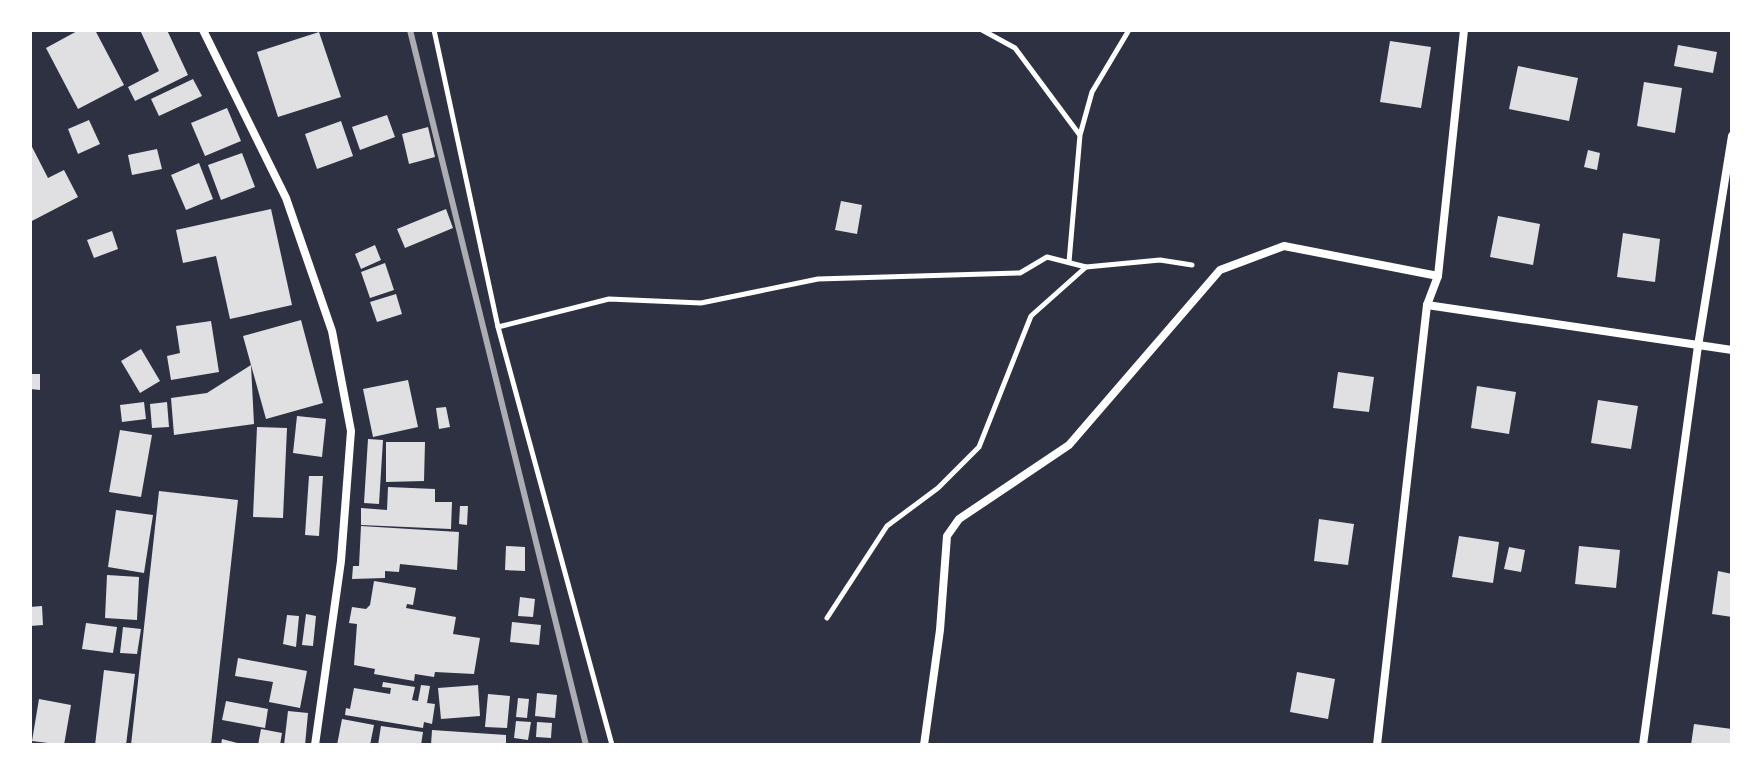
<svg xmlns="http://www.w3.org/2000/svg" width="1762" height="775" font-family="'IBM Plex Sans',sans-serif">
  <rect width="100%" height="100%" fill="#2d3142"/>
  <g fill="#e0e0e3">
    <polygon points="79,30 95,30 124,85 78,109 46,48"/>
    <polygon points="140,30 167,30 188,75 135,101 128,87 159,71"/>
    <polygon points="319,32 341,97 278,117 257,52"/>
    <polygon points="1390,41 1431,47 1421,108 1380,102"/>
    <polygon points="1678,45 1717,52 1713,73 1674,66"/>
    <polygon points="1518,66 1578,78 1569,121 1509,109"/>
    <polygon points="193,79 202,96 159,116 151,99"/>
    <polygon points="1644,82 1682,88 1675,133 1637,126"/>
    <polygon points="227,108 241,141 205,156 191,123"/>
    <polygon points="387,115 395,137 360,150 352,127"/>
    <polygon points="89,120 100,144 78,154 68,129"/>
    <polygon points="341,121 353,156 317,169 305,134"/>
    <polygon points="428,127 435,157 409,164 402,134"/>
    <polygon points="30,143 48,178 64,170 78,197 30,222"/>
    <polygon points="157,149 162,169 132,175 128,155"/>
    <polygon points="1588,150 1600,153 1597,170 1584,167"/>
    <polygon points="242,153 255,187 221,200 208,165"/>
    <polygon points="199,163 213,199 186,210 171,175"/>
    <polygon points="841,201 862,205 857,234 835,230"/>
    <polygon points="271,209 292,305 230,319 216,256 183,263 176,230"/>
    <polygon points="446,209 453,228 405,248 397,229"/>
    <polygon points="1498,216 1540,224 1533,265 1490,257"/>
    <polygon points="112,231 118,249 94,258 87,240"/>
    <polygon points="1623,233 1660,239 1655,282 1617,277"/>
    <polygon points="375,245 381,260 361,269 355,254"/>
    <polygon points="385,263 394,290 370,298 361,272"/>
    <polygon points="396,294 402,314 377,322 370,302"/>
    <polygon points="301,320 323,403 266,419 243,336"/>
    <polygon points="211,321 219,372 171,380 167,356 180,353 176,326"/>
    <polygon points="141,349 160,381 140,393 121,361"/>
    <polygon points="251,365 254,424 174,435 171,398 207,393"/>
    <polygon points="1338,372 1374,377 1369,412 1333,408"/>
    <polygon points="30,374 40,374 40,390 30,389"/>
    <polygon points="408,380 418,427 373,437 363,389"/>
    <polygon points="1477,386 1516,392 1509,434 1471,428"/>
    <polygon points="1598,400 1638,406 1631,449 1591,443"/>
    <polygon points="144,402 146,419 122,422 120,405"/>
    <polygon points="167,402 169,427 152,428 150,404"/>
    <polygon points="446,407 450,427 439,429 436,408"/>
    <polygon points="297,416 326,419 322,457 293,453"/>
    <polygon points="257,427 287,428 283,518 253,517"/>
    <polygon points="120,430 152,435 141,497 109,492"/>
    <polygon points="368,439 383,440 379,504 364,503"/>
    <polygon points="386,442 425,442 424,481 386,482"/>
    <polygon points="309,476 323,476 319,536 305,535"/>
    <polygon points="388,487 435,489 435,502 452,502 451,529 361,525 361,508 387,510"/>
    <polygon points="159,491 238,500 211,745 131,745"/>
    <polygon points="460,506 468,506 467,525 459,524"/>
    <polygon points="116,510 153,515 144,573 108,567"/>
    <polygon points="1319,519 1354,524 1348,565 1314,561"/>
    <polygon points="361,526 459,532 457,570 400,564 399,572 385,571 385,578 352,579 353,566 359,566"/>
    <polygon points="1459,536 1499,542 1493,583 1452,577"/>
    <polygon points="506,546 525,547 525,571 505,570"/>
    <polygon points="1579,546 1620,550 1616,588 1575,584"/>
    <polygon points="1509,547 1525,550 1521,572 1504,569"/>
    <polygon points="1718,571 1732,574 1732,617 1712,614"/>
    <polygon points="107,575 139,577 137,620 105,618"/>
    <polygon points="374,581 416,588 413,605 407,604 406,608 456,617 453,634 480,638 474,674 435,672 434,677 415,674 414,681 374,674 375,669 354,665 357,624 349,623 352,607 366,609 370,605"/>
    <polygon points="520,597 535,599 533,617 518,616"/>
    <polygon points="42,606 43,625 30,626 30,607"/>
    <polygon points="306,614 316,616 313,646 302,645"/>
    <polygon points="287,615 299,616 296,647 283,644"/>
    <polygon points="512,622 541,625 539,645 510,642"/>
    <polygon points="86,623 117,627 113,653 82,649"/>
    <polygon points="123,627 141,629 137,654 120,653"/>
    <polygon points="238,658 307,671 300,708 269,702 273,682 235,676"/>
    <polygon points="104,670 135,674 126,745 95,745"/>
    <polygon points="1297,672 1335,679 1328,719 1290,712"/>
    <polygon points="383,682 415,687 412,700 418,701 421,685 430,686 427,703 435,704 432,724 424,722 423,728 345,715 346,708 350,709 354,688 390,694 391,688 382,687"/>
    <polygon points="478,685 480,716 441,719 438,688"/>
    <polygon points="537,693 557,695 555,718 535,716"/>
    <polygon points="488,694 510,696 507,728 485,727"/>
    <polygon points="518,698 529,699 527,718 516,717"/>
    <polygon points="39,699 71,705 64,745 32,741"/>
    <polygon points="226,701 268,709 265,728 222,720"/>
    <polygon points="288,711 308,713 305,745 284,745"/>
    <polygon points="342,719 374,725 370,745 337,745"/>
    <polygon points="516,721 531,722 528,740 514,738"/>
    <polygon points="537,722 552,723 551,738 536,737"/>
    <polygon points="1694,724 1732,729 1732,745 1691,745"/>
    <polygon points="381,726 423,732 421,745 378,745"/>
    <polygon points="261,729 282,733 280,745 258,745"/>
    <polygon points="432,730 506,735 506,745 431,745"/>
    <polygon points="222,739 241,744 241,745 221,745"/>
  </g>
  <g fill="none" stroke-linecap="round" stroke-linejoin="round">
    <g stroke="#fff" stroke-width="5">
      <polyline points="434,30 498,327 612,745"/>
      <polyline points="982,30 1015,48 1079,134"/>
      <polyline points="1069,262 1080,135 1092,92 1129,30"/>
      <polyline points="498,327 609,299 701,303 818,279 1020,273 1047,257 1086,267"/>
      <polyline points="827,618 887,526 938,488 979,447 1031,316 1086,267 1160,260 1192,265"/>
    </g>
    <g stroke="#fff" stroke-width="8">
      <polyline points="203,30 286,198 332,331 351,431 341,561 315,745"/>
      <polyline points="1427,305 1732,350"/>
      <polyline points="924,745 940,630 947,536 959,519 1069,445 1220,270 1284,246 1438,276"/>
      <polyline points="1377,745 1427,305 1438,276 1464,30"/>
      <polyline points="1643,745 1698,346 1732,136"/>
    </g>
    <polyline stroke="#abadb3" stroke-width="6" points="410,30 586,745"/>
  </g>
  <rect width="1762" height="775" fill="none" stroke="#ffffff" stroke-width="64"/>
</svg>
